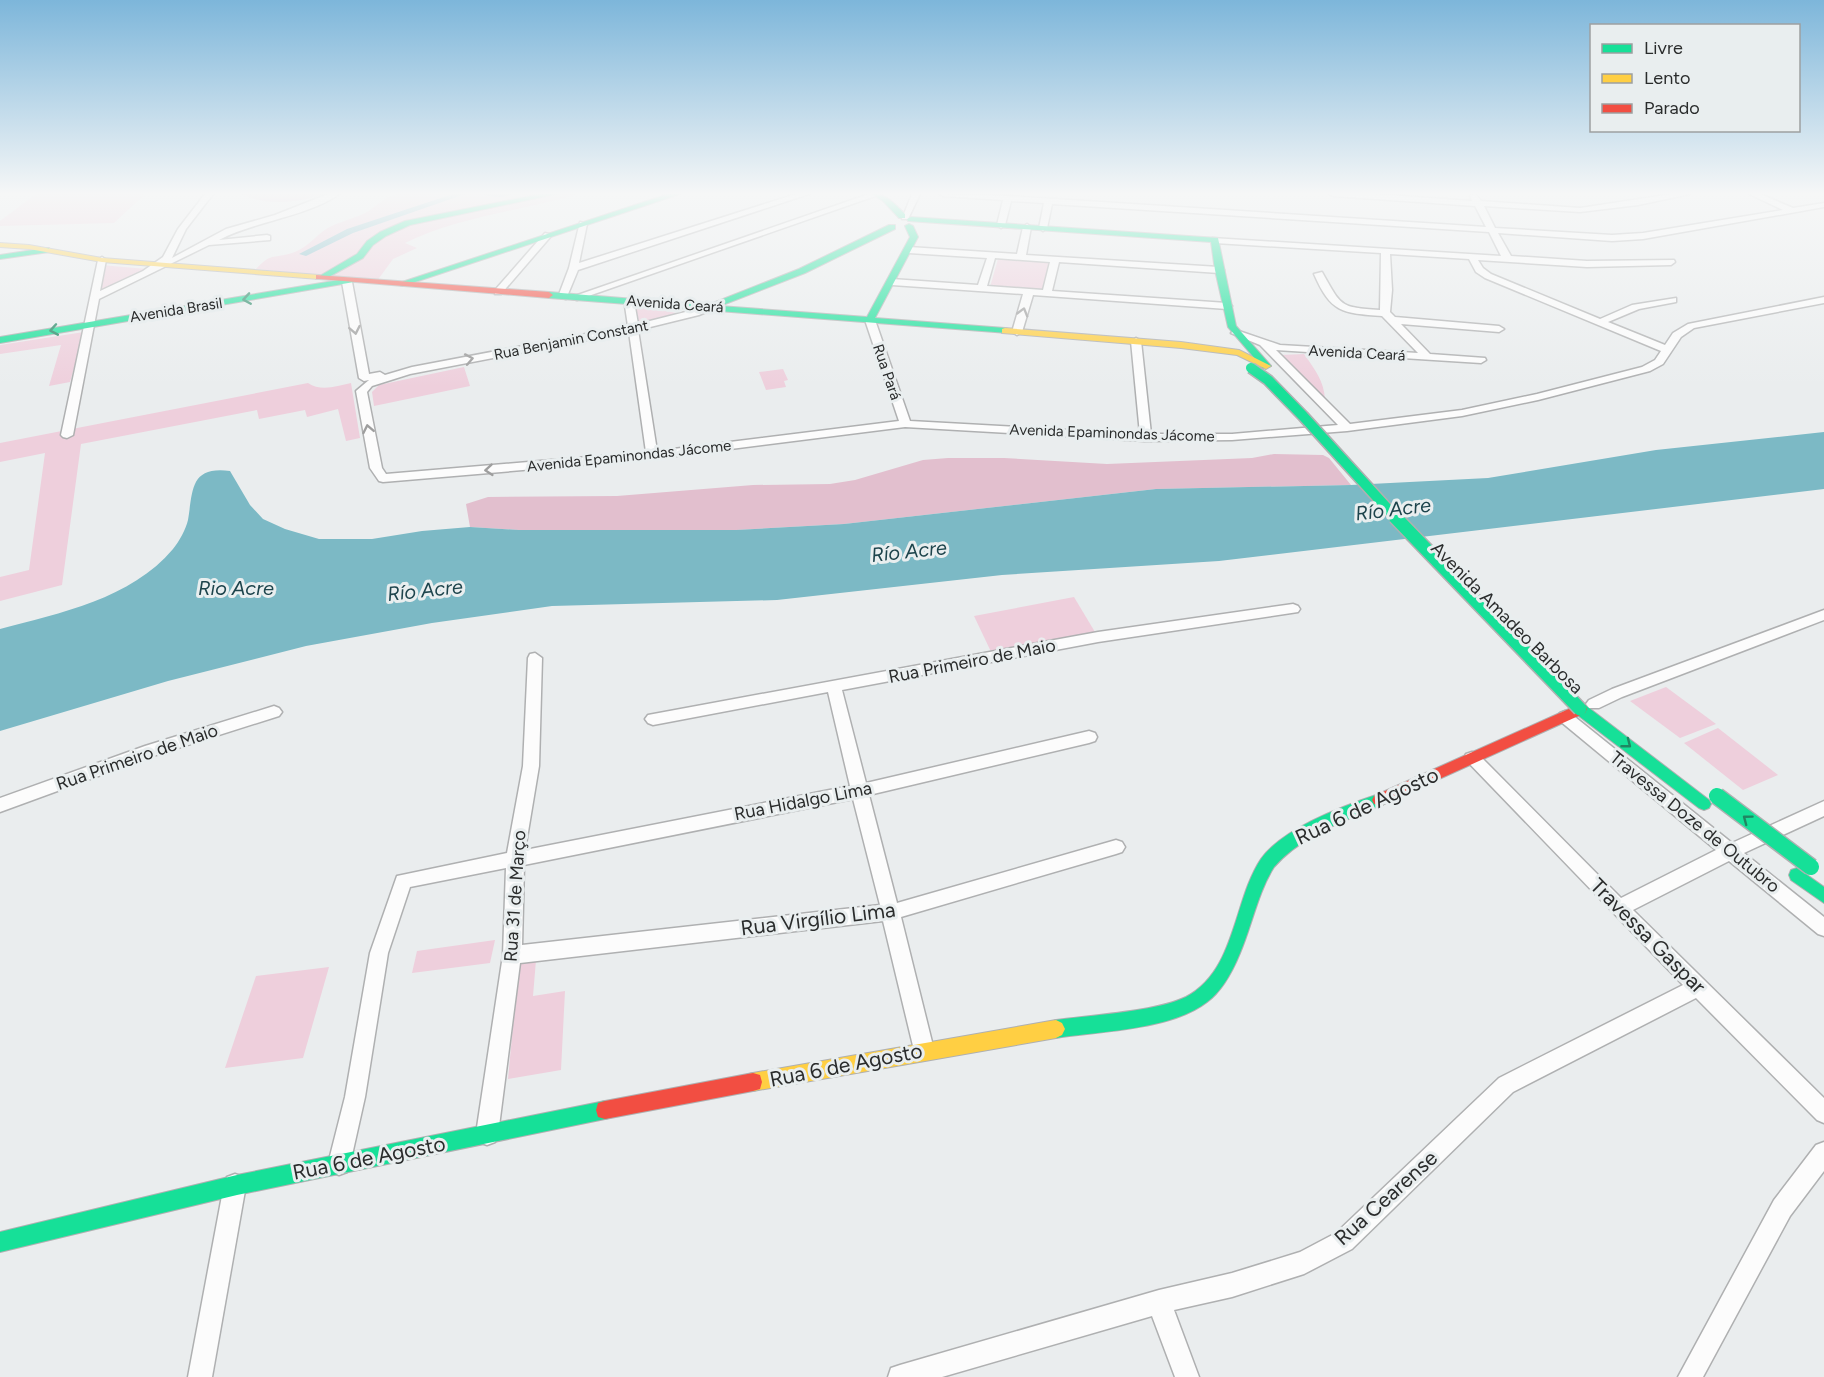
<svg xmlns="http://www.w3.org/2000/svg" width="1824" height="1377" font-family="Figtree,sans-serif">
  <rect width="100%" height="100%" fill="#eaedee"/>
  <g fill="#eecfdc">
    <polygon points="36,194 145,194 114,223 0,226 0,221"/>
    <path d="M396,194H579C521,211 460,216 405,243L417,248L393,259L377,281L256,269C272,252 273,259 292,253C305,249 313,239 322,232C335,222 351,220 365,213C376,207 383,198 396,194Z"/>
    <polygon points="998,259 1052,262 1045,291 990,287"/>
    <polygon points="101,265 147,269 100,292"/>
    <polygon points="635,304 676,313 640,326"/>
    <polygon points="84,332 70,382 49,386 61,345 0,354 0,345"/>
    <path d="M1304,354C1314,368 1324,381 1325,399L1280,355Z"/>
    <polygon points="464,367 470,386 374,406 372,392 379,385"/>
    <polygon points="783,369 788,380 784,381 786,387 766,390 759,372"/>
    <path d="M308,383C321,392 337,386 351,383L360,438L346,441L338,409L307,417L305,410L259,419L257,410L81,444L62,585L0,601V577L29,570L45,453L0,462V443Z"/>
    <polygon points="1074,597 1098,637 994,658 974,616"/>
    <polygon points="1666,687 1716,724 1680,738 1630,701"/>
    <polygon points="1718,728 1778,775 1743,790 1684,743"/>
    <polygon points="495,940 490,963 412,973 417,951"/>
    <polygon points="536,960 533,996 565,991 561,1070 508,1079 519,962"/>
    <polygon points="329,967 303,1058 225,1068 256,976"/>
  </g>
  <g fill="#e2bfce">
    <path d="M242,194H323C300,203 264,206 242,194Z"/>
    <polygon points="1274,454 1323,455 1329,458 1351,485 1156,489 844,524 736,530 519,530 470,527 466,504 488,497 617,496 753,485 830,484 855,480 923,460 948,458 1004,458 1107,464 1252,458"/>
  </g>
  <path fill="#7cb9c5" d="M1824,432V489L1219,561L1002,575L777,600L552,606L432,623L306,646L168,681L0,731V629C60,613 131,599 173,549C179,542 186,529 188,520C193,490 190,466 230,471L250,505L263,519L285,529L319,539H372L422,531L470,527L519,530H736L844,524L1156,489L1351,485L1488,478L1656,450Z"/>
  <g fill="none" stroke-linecap="round" stroke-linejoin="round">
    <g fill="#7cb9c5" fill-rule="evenodd">
      <polygon points="453,194 465,194 353,233 306,256 299,254 347,229"/>
      <path d="M484,194H512C505,198 491,198 484,194Z"/>
    </g>
    <g stroke="#afb0b1" stroke-width="3">
      <g id="street">
        <path d="M205,194H213L186,229L172,258L226,229L275,215L328,194H339C307,217 254,221 219,240L267,235L270,236V240L209,245L99,299L73,435L67,438L63,437L61,435L98,260L102,257L106,260L100,291L143,271L163,257L178,229Z"/>
        <polygon points="796,194 809,194 578,270 566,299 558,297 569,268 580,222 587,224 579,263"/>
        <polygon points="869,194 881,194 577,300 569,298"/>
        <polygon points="912,194 920,194 908,219 902,219"/>
        <path d="M939,194L1008,196L1486,227L1475,206L1333,196L1329,194H1373L1472,201L1470,196L1476,194L1481,201L1580,208L1672,194H1690L1638,205L1580,212L1484,206L1495,228L1612,235L1643,233L1783,210L1749,194H1760L1793,208L1824,203V207L1643,239L1612,241L1498,233L1511,256L1587,261L1674,260L1675,262L1671,265L1587,267L1478,260L1483,268L1491,274L1600,319L1632,305L1676,298V302L1639,309L1608,322L1665,345L1673,333L1688,324L1824,297V303L1694,328L1681,337L1663,364L1650,371L1538,400L1462,416L1347,431L1232,440L1146,441L905,427L652,459L383,482L379,481L370,468L356,391L369,380L364,381L359,378L342,282L347,279L352,282L369,374L380,372L385,375L412,367L628,326L625,306L637,298L642,301L635,307L638,324L713,305V309L699,315L638,330L657,451L899,421L865,320L870,317L875,320L910,421L1140,434L1131,341L1136,338L1141,341L1151,434H1232L1338,425L1260,345L1231,333L1236,330L1280,345L1418,353L1382,316C1342,313 1331,313 1314,274L1322,272C1342,307 1339,307 1380,310L1381,253L1215,243L1212,242V238L1501,256L1489,232L1052,204L1047,228L1043,231L1039,228L1044,203L1011,201L1005,225L1001,228L997,225L1003,200L943,196ZM1390,254L1469,259L1476,272L1485,278L1661,351L1655,360L1642,367L1537,394L1462,410L1350,424L1276,350L1481,363L1486,360L1485,358L1430,354L1401,324L1499,332L1504,329L1499,326L1395,317L1390,312L1392,290ZM629,332L646,452L386,474L382,468L367,392L372,386L410,374Z"/>
        <path d="M1027,224L1031,227L1026,255L1219,267L1224,270L1219,273L1059,262L1052,291L1227,303L1232,306L1227,309L1033,295L1022,332L1017,335L1012,332L1023,294L892,285L887,282L892,279L978,285L987,258L909,253L905,250L909,247L1017,254L1023,227ZM995,258L1050,262L1043,290L987,286Z"/>
        <polygon points="545,233 552,235 501,294 495,294 495,290"/>
        <path d="M1293,604L1298,606L1300,609L1298,612L1098,642L842,690L866,783L1089,731L1095,733L1097,737L1095,741L1089,743L869,795L897,903L1116,840L1122,842L1125,847L1122,852L1116,854L901,917L934,1050L931,1057L924,1060L917,1057L914,1050L883,921L520,963L498,1134L495,1142L487,1145L479,1142L476,1134L503,955L506,868L410,887L388,953L365,1097L350,1164L347,1172L339,1175L331,1172L328,1164L345,1097L370,953L397,876L507,853L523,766L528,658L530,654L535,653L542,658L539,766L525,850L850,786L828,692L653,725L648,723L645,719L648,715L1098,632ZM853,799L880,905L522,945L524,865Z"/>
        <polygon points="1824,610 1824,620 1622,697 1599,708 1589,708 1586,704 1589,700 1612,689"/>
        <polygon points="274,706 279,708 282,712 279,716 156,755 0,812 0,798 145,746"/>
        <polygon points="1565,711 1570,713 1732,843 1824,801 1824,816 1744,853 1824,917 1824,936 1818,934 1729,861 1633,910 1824,1098 1824,1123 1817,1120 1696,998 1513,1092 1352,1249 1304,1274 1232,1297 1174,1310 1199,1377 1175,1377 1152,1316 942,1377 888,1377 891,1368 900,1365 1159,1290 1232,1273 1300,1252 1336,1233 1499,1078 1683,985 1464,758 1466,754 1472,752 1478,754 1621,898 1716,850 1560,721 1557,717 1560,713"/>
        <polygon points="1824,1142 1824,1171 1790,1216 1703,1377 1678,1377 1774,1200 1816,1145"/>
        <polygon points="235,1174 243,1177 246,1185 212,1377 188,1377 224,1185 227,1177"/>
      </g>
    </g>
    <g stroke="#afb0b1" stroke-width="2">
      <g id="fast">
        <polygon points="540,194 556,194 410,225 386,236 373,245 363,258 325,279 318,277 357,254 367,241 380,232 405,221"/>
        <polygon points="668,194 680,194 403,286 396,284"/>
        <path d="M872,194C888,194 894,204 905,214V218H899L883,201Z"/>
        <polygon points="911,217 1218,238 1236,326 1271,366 1263,368 1228,327 1215,270 1211,242 908,221 907,219"/>
        <polygon points="909,224 913,226 918,237 875,318 1005,328 1008,329 1008,333 549,298 545,295 549,292 708,305 799,269 889,225 895,225 895,229 805,273 720,306 867,317 910,237 905,226"/>
        <polygon points="46,248 49,248 49,252 0,259 0,255"/>
        <polygon points="351,278 355,280 354,282 0,343 0,337"/>
        <polygon points="1580,704 1585,705 1709,800 1711,804 1709,808 1704,810 1699,808 1575,713 1573,709 1575,705"/>
        <path d="M1379,794L1384,796L1386,800L1384,804C1345,821 1303,834 1274,867C1258,892 1252,925 1240,953C1233,970 1223,990 1207,1002C1171,1030 1101,1031 1056,1038L1050,1035L1047,1029L1050,1023L1056,1020C1091,1015 1155,1012 1186,997C1236,971 1233,901 1261,859C1283,828 1343,806 1379,794Z"/>
        <polygon points="1797,868 1824,887 1824,903 1791,880 1789,875 1791,870"/>
        <polygon points="605,1101 612,1103 614,1110 612,1117 605,1119 237,1195 0,1252 0,1232 237,1175"/>
      </g>
    </g>
    <g stroke="#afb0b1" stroke-width="2">
      <g id="slow">
        <polygon points="0,243 29,245 102,258 319,275 323,277 319,279 102,262 29,249 0,247"/>
        <polygon points="1005,328 1181,342 1239,350 1271,366 1266,369 1237,355 1181,348 1002,333 1002,329"/>
        <polygon points="1056,1020 1062,1023 1065,1029 1062,1035 1056,1038 753,1091 746,1089 744,1082 746,1075 753,1073"/>
      </g>
    </g>
    <g stroke="#afb0b1" stroke-width="2">
      <g id="jam">
        <polygon points="316,275 549,292 553,295 549,298 319,279 316,279"/>
        <polygon points="1580,704 1585,705 1587,709 1585,713 1384,804 1379,806 1374,804 1372,800 1374,796"/>
        <polygon points="753,1073 760,1075 762,1082 760,1089 753,1091 605,1119 598,1117 596,1110 598,1103 605,1101"/>
      </g>
    </g>
    <use href="#street" fill="#fcfcfc" fill-rule="evenodd"/>
    <use href="#fast" fill="#16e098" fill-rule="evenodd"/>
    <use href="#slow" fill="#ffcf43" fill-rule="evenodd"/>
    <use href="#jam" fill="#f24e42" fill-rule="evenodd"/>
    <g stroke="#afb0b1" stroke-width="13" stroke-linecap="butt">
      <polyline id="fast-bridge-far2" points="1251,368 1268,380 1303,416 1396,518"/>
    </g>
    <g stroke="#afb0b1" stroke-width="16" stroke-linecap="butt">
      <polyline id="fast-bridge-far1" points="1395,517 1580,709"/>
    </g>
    <g stroke="#afb0b1" stroke-width="19" stroke-linecap="butt">
      <polyline id="fast-bridge" points="1717,796 1811,867"/>
    </g>
    <use href="#fast-bridge-far2" stroke="#16e098" stroke-width="10"/>
    <use href="#fast-bridge-far1" stroke="#16e098" stroke-width="13"/>
    <use href="#fast-bridge" stroke="#16e098" stroke-width="16"/>
  </g>
  <defs><path id="oneway-chevron" d="M-2-3.5L2.5 0L-2 3.5" fill="none" stroke-width="1.6" stroke-linecap="round" stroke-linejoin="round" transform="scale(1.5)"/></defs>
  <g stroke="#208662">
    <use href="#oneway-chevron" transform="translate(247 299) rotate(171)"/>
    <use href="#oneway-chevron" transform="translate(54 330) rotate(170)"/>
    <use href="#oneway-chevron" transform="translate(1627 744) rotate(38)"/>
    <use href="#oneway-chevron" transform="translate(1747 819) rotate(-143)"/>
  </g>
  <g stroke="#9e9e9e">
    <use href="#oneway-chevron" transform="translate(1023 312) rotate(-74)"/>
    <use href="#oneway-chevron" transform="translate(355 330) rotate(79)"/>
    <use href="#oneway-chevron" transform="translate(469 359) rotate(-11)"/>
    <use href="#oneway-chevron" transform="translate(368 429) rotate(-101)"/>
    <use href="#oneway-chevron" transform="translate(489 470) rotate(175)"/>
  </g>
  <linearGradient id="sky" x2="0" y2="1"><stop stop-color="#7db6da"/><stop offset="0.5" stop-color="#f6f7f7"/><stop offset="1" stop-color="#f6f7f7" stop-opacity="0"/></linearGradient>
  <rect width="1824" height="387" fill="url(#sky)"/>
  <g text-anchor="middle" stroke-width="6" stroke-linejoin="round" paint-order="stroke">
    <g font-size="15" fill="#2a2c2c" stroke="#e9eeef">
      <text transform="translate(675 304) rotate(4)" y="5">Avenida Ceará</text>
      <text transform="translate(176 310) rotate(-9)" y="5">Avenida Brasil</text>
      <text transform="translate(571 340) rotate(-11)" y="5">Rua Benjamin Constant</text>
      <text transform="translate(1357 353) rotate(3)" y="5">Avenida Ceará</text>
      <text transform="translate(887 372) rotate(71)" y="5">Rua Pará</text>
      <text transform="translate(1112 433) rotate(2)" y="5">Avenida Epaminondas Jácome</text>
      <text transform="translate(629 456) rotate(-6)" y="5">Avenida Epaminondas Jácome</text>
    </g>
    <g font-size="18" fill="#2a2c2c" stroke="#e9eeef">
      <text transform="translate(1507 618) rotate(45)" y="6">Avenida Amadeo Barbosa</text>
      <text transform="translate(972 661) rotate(-11)" y="6">Rua Primeiro de Maio</text>
      <text transform="translate(137 757) rotate(-19)" y="6">Rua Primeiro de Maio</text>
      <text transform="translate(803 801) rotate(-11)" y="6">Rua Hidalgo Lima</text>
      <text transform="translate(1695 822) rotate(39)" y="6">Travessa Doze de Outubro</text>
      <text transform="translate(515 896) rotate(-86)" y="6">Rua 31 de Março</text>
    </g>
    <g font-size="20" font-style="italic" fill="#1d444c" stroke="#e9eeef">
      <text transform="translate(1393 509) rotate(-7)" y="7">Río Acre</text>
      <text transform="translate(909 551) rotate(-6)" y="7">Río Acre</text>
      <text x="236" y="595">Rio Acre</text>
      <text transform="translate(425 590) rotate(-6)" y="7">Río Acre</text>
    </g>
    <g font-size="21" fill="#2a2c2c" stroke="#e9eeef">
      <text transform="translate(1367 806) rotate(-25)" y="7">Rua 6 de Agosto</text>
      <text transform="translate(818 919) rotate(-7)" y="7">Rua Virgílio Lima</text>
      <text transform="translate(1648 936) rotate(45)" y="7">Travessa Gaspar</text>
      <text transform="translate(846 1065) rotate(-11)" y="7">Rua 6 de Agosto</text>
      <text transform="translate(369 1158) rotate(-11)" y="7">Rua 6 de Agosto</text>
      <text transform="translate(1386 1198) rotate(-42)" y="7">Rua Cearense</text>
    </g>
  </g>
  <rect x="1590" y="24" width="210" height="108" fill="#e9eeef" stroke="#9da0a1" stroke-width="1.5"/>
  <rect x="1602" y="44" width="30" height="9" fill="#16e098" stroke="#9da0a1" stroke-width="1.5"/>
  <text x="1644" y="54" font-size="18" fill="#2a2c2c">Livre</text>
  <rect x="1602" y="74" width="30" height="9" fill="#ffcf43" stroke="#9da0a1" stroke-width="1.5"/>
  <text x="1644" y="84" font-size="18" fill="#2a2c2c">Lento</text>
  <rect x="1602" y="104" width="30" height="9" fill="#f24e42" stroke="#9da0a1" stroke-width="1.5"/>
  <text x="1644" y="114" font-size="18" fill="#2a2c2c">Parado</text>
</svg>
